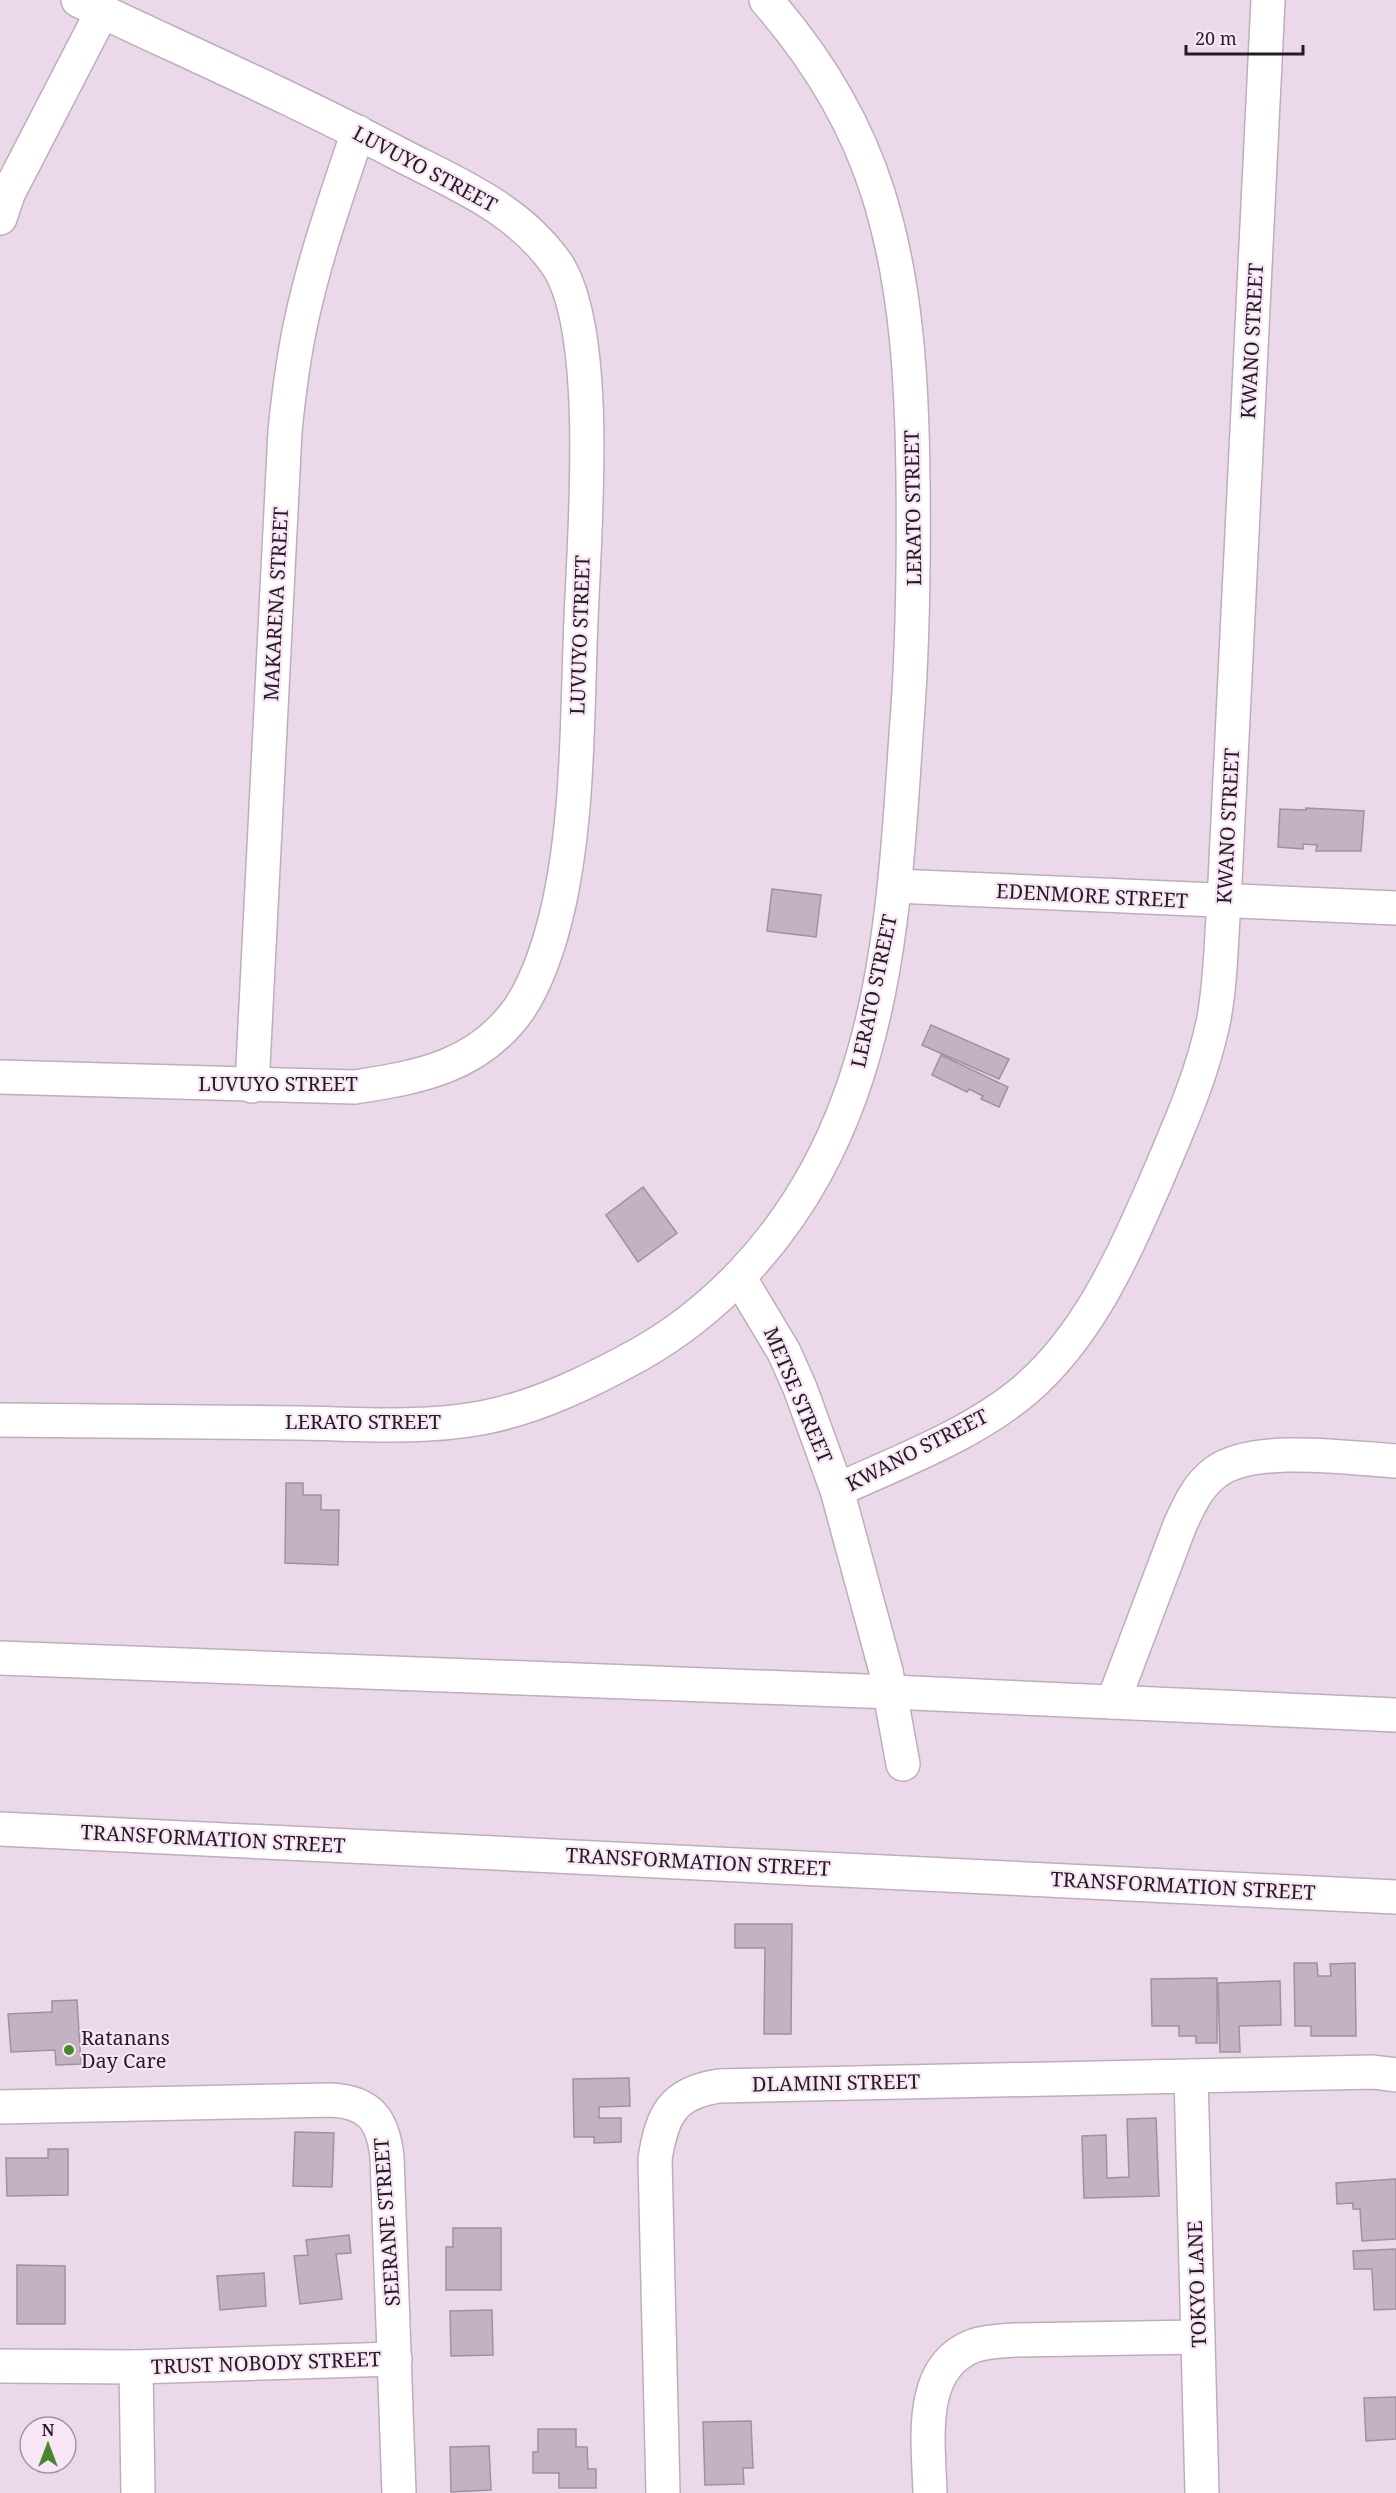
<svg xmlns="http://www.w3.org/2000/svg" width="1396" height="2493" font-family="'Noto Serif',serif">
  <rect width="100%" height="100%" fill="#ebd8e8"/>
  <g fill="#c4b2c1" stroke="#a2909f" stroke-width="1.5">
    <polygon points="1306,808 1364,811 1361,851 1316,851 1317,845 1303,844 1303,849 1278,847 1280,809 1306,810"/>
    <polygon points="772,889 821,895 816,937 767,931"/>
    <polygon points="931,1025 1009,1059 999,1079 922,1045"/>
    <polygon points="941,1055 1008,1087 999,1107 981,1099 983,1096 969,1089 967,1092 932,1075"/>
    <polygon points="643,1187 677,1233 638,1262 606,1215"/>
    <polygon points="286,1483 303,1483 303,1495 321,1495 321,1510 339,1510 338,1565 285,1563"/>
    <polygon points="735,1924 792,1924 791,2034 764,2034 765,1948 735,1948"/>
    <polygon points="1294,1963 1317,1963 1318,1976 1331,1976 1330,1964 1355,1963 1356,2036 1311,2036 1311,2026 1295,2026"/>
    <polygon points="1217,1978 1217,2043 1196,2043 1196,2036 1179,2036 1179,2026 1152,2026 1151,1979"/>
    <polygon points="1280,1981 1281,2025 1239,2026 1240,2052 1220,2052 1218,1983"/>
    <polygon points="77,2000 81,2064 56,2065 55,2050 11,2052 8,2014 52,2012 52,2001"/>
    <polygon points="629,2078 630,2106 599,2107 599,2118 621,2118 621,2142 594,2143 594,2137 574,2137 573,2079"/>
    <polygon points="1156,2118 1159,2196 1084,2198 1082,2136 1106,2135 1107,2178 1129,2177 1127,2119"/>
    <polygon points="295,2132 334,2133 332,2187 293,2186"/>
    <polygon points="48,2149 68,2149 68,2195 7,2196 6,2158 48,2158"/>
    <polygon points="1396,2179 1396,2239 1362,2241 1360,2209 1353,2209 1353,2203 1337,2204 1336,2183"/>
    <polygon points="453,2228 501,2228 501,2290 446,2290 446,2247 453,2247"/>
    <polygon points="349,2235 351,2253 336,2254 342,2299 300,2304 294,2256 308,2255 306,2240"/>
    <polygon points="1396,2249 1396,2309 1374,2310 1372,2269 1354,2269 1353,2251"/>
    <polygon points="17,2265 65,2266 65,2324 17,2324"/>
    <polygon points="264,2273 266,2306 220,2310 217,2276"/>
    <polygon points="492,2310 493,2355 451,2356 450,2311"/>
    <polygon points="1396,2397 1396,2439 1366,2441 1364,2398"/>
    <polygon points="751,2421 753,2468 743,2468 744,2484 705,2485 703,2422"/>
    <polygon points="538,2429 576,2429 576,2447 587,2447 588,2469 596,2469 596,2488 559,2488 559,2473 533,2473 533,2452 538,2452"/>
    <polygon points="489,2446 491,2490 451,2492 450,2447"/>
  </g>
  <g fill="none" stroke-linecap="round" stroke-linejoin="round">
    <g stroke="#bfadbd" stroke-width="36">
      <g id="street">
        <polyline points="0,218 8,194 102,12"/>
        <polyline points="896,886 1396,908"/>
        <path d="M0,1077L355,1087C419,1077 478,1067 519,1009C539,979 551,940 559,904C579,811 577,714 581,620C584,537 602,329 556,263C516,207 456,184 397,153C293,98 185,51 78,0"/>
        <path d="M252,1086L285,431C289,391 294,352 303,313C317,251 338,192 358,132"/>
        <polyline points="739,1277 784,1352 800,1388 837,1490 886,1671 903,1764"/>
        <path d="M0,1420C100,1421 200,1422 300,1423C360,1424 421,1429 481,1418C536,1408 591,1381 640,1354C714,1312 775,1247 816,1172C889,1039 896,883 906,735C913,649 914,565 913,479C912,383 907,285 878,193C855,120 816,57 766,0"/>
        <path d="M837,1490C899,1462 973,1434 1025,1390C1089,1335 1123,1256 1156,1181C1178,1129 1201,1079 1213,1023C1221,984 1221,942 1224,902L1268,0"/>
        <polyline points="0,1658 891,1692 1396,1715"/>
        <path d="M1113,1702L1180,1525C1189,1505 1198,1485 1216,1472C1253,1444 1350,1458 1396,1461"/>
        <polyline points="1191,2076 1202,2493"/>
        <path d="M0,2107L331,2100C370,2102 383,2120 387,2157L399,2493"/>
        <polyline points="0,2366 136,2367 395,2359"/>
        <polyline points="136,2367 138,2493"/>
        <path d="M663,2493L655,2159C662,2115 672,2093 719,2086L1373,2072L1396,2075"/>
        <path d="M930,2493C929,2445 916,2368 973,2346C986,2341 1001,2341 1015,2340L1198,2337"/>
      </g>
    </g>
    <g stroke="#bfadbd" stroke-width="36">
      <polyline id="secondary" points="0,1829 1396,1897"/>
    </g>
    <use href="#street" stroke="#fff" stroke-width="33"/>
    <use href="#secondary" stroke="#fff" stroke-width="33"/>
  </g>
  <circle fill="#468729" stroke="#f8e5f5" stroke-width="2" cx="69" cy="2050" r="6"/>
  <g text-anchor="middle" stroke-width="4.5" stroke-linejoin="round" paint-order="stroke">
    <g font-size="20" fill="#231c22" stroke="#f8e5f5">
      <text transform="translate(425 169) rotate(28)" y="7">LUVUYO STREET</text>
      <text transform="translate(1252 341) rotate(-87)" y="7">KWANO STREET</text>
      <text transform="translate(913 508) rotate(-91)" y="7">LERATO STREET</text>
      <text transform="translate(276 604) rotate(-87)" y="7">MAKARENA STREET</text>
      <text transform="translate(580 635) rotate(-88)" y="7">LUVUYO STREET</text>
      <text transform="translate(1228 826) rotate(-87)" y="7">KWANO STREET</text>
      <text transform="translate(1092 896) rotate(3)" y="7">EDENMORE STREET</text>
      <text transform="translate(874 991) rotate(-78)" y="7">LERATO STREET</text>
      <text x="278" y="1091">LUVUYO STREET</text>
      <text transform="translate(798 1395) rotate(67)" y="7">METSE STREET</text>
      <text x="363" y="1429">LERATO STREET</text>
      <text transform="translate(917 1450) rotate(-27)" y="7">KWANO STREET</text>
      <text transform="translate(213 1839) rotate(3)" y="7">TRANSFORMATION STREET</text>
      <text transform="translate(698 1862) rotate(3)" y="7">TRANSFORMATION STREET</text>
      <text transform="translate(1183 1886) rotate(3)" y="7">TRANSFORMATION STREET</text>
      <text transform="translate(836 2083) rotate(-1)" y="7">DLAMINI STREET</text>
      <text transform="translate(387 2222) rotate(-94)" y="7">SEERANE STREET</text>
      <text transform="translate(1197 2284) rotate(-92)" y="7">TOKYO LANE</text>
      <text transform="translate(266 2363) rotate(-2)" y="7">TRUST NOBODY STREET</text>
    </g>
    <g font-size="20" fill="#231c22" stroke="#f8e5f5" text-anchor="start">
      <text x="81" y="2045">Ratanans<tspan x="81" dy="23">Day Care</tspan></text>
    </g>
  </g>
  <g transform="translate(48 2445)"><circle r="28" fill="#f8e5f5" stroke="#a395a1" stroke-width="1.5"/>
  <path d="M0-4.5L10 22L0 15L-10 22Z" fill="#468729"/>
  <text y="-9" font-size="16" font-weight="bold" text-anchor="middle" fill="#231c22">N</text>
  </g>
  <path d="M1186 45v9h117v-9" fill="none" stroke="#231c22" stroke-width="3"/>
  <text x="1195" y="45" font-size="18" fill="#231c22" stroke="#f8e5f5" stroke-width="4.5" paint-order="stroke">20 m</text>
</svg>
